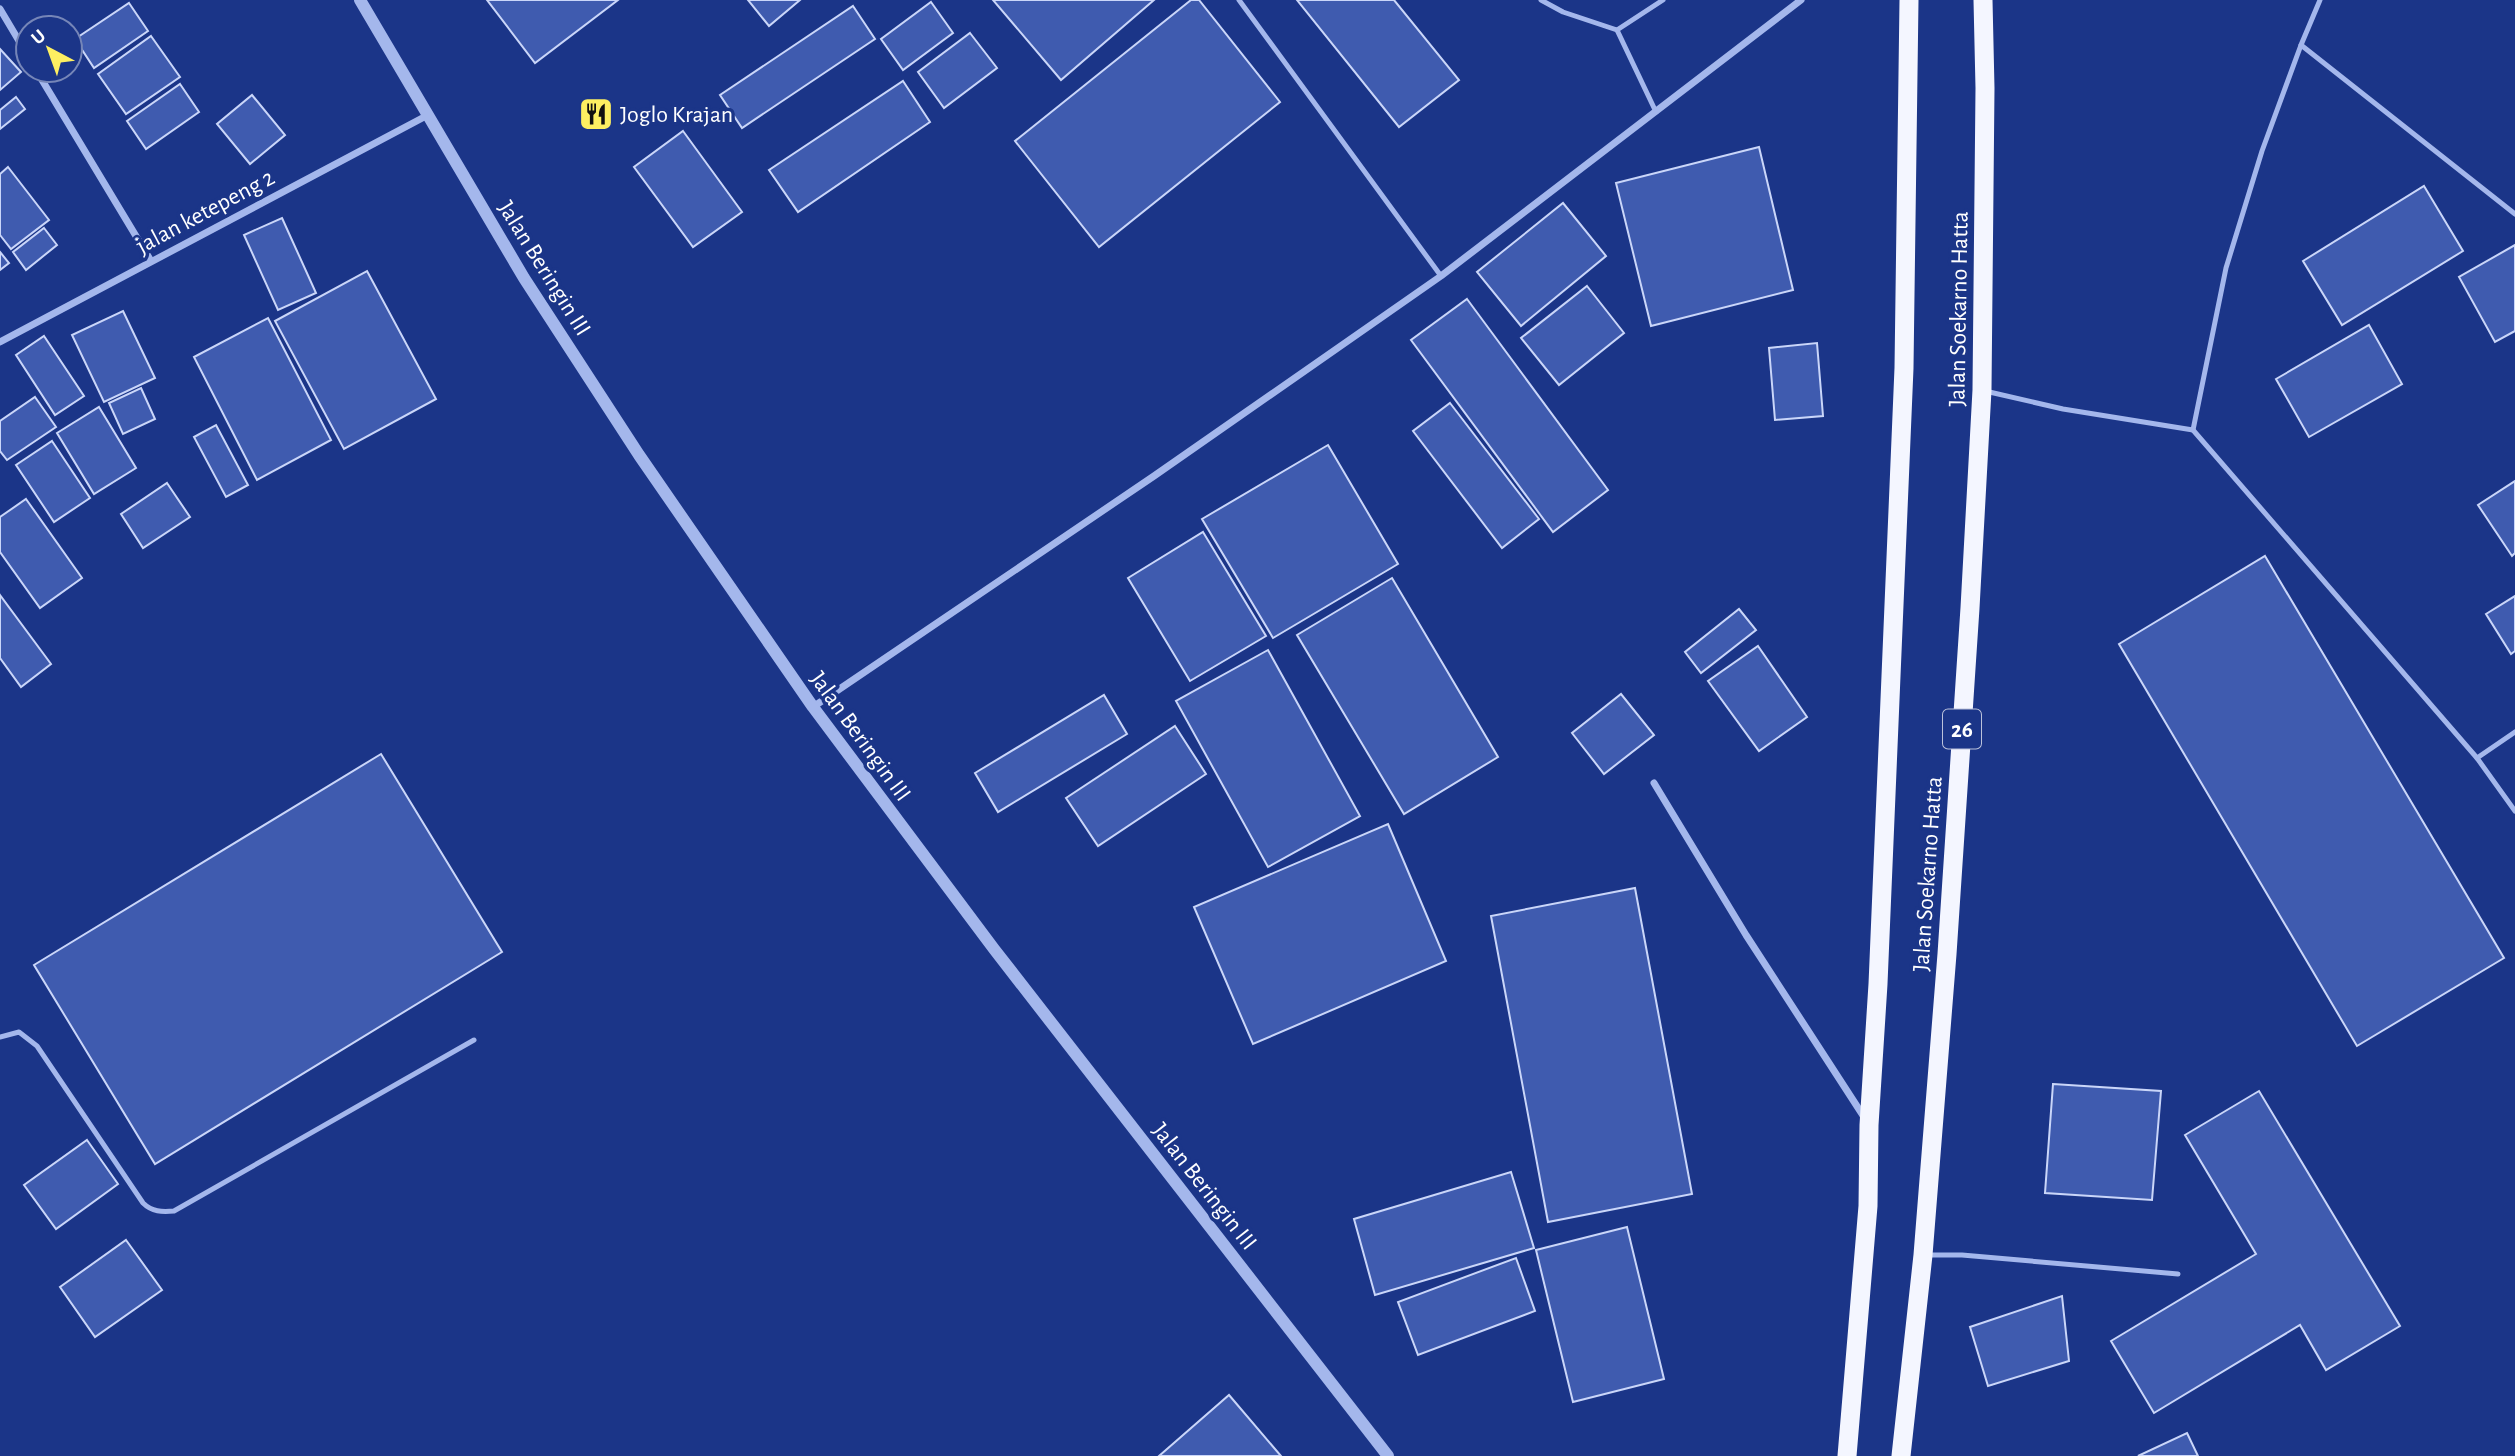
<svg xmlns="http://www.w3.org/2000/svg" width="2515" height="1456" font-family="'Alegreya Sans',sans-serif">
  <rect width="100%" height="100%" fill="#1b3588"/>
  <g fill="#3f5baf" stroke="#cad6f9" stroke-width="2">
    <polygon points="487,0 618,0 535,63"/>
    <polygon points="748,0 800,0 769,26"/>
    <polygon points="993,0 1154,0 1061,80"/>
    <polygon points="1191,0 1199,0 1280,102 1099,247 1015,141"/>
    <polygon points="1297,0 1394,0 1459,80 1399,127"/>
    <polygon points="931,2 953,33 903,70 881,39"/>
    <polygon points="129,3 148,31 94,68 75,39"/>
    <polygon points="853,6 875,39 742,128 720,95"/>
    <polygon points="970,33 997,68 944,108 918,72"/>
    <polygon points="151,36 180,77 126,114 98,74"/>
    <polygon points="0,49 21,72 0,90"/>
    <polygon points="903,81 930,122 798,212 769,170"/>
    <polygon points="180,84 199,112 146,149 127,121"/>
    <polygon points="252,95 285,135 250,164 217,124"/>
    <polygon points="16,97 25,109 0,129 0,110"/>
    <polygon points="683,131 742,212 693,247 634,167"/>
    <polygon points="1759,147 1793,290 1651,326 1616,183"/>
    <polygon points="8,167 49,220 11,249 0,235 0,174"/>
    <polygon points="2424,186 2463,251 2342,325 2303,261"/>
    <polygon points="1563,203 1606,256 1521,326 1477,272"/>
    <polygon points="282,218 316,293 278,310 244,235"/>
    <polygon points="44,228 57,245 26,270 13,252"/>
    <polygon points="2515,245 2515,331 2495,342 2459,277"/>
    <polygon points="0,252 9,263 0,270"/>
    <polygon points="367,271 436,399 344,449 275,321"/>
    <polygon points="1587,286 1624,333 1559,385 1521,338"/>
    <polygon points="1467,299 1608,490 1553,532 1411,340"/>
    <polygon points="123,311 155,378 104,402 72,335"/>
    <polygon points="268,318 331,440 257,480 194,357"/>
    <polygon points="2369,325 2402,384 2309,437 2276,379"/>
    <polygon points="44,336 84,396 55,415 16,355"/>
    <polygon points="1817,343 1823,416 1775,420 1769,348"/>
    <polygon points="141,388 155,419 123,434 109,403"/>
    <polygon points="35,397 56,427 7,460 0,451 0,421"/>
    <polygon points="1450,403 1539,519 1502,548 1413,431"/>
    <polygon points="99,407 136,468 94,494 57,433"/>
    <polygon points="216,425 248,485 226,497 194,437"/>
    <polygon points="52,441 90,498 54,522 16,465"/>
    <polygon points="1328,445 1398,564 1273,638 1202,519"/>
    <polygon points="2515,481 2515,553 2512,556 2478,505"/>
    <polygon points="167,483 190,517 143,548 121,514"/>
    <polygon points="26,499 82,578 40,608 0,552 0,517"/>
    <polygon points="1203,532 1266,636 1190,681 1128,578"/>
    <polygon points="2265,556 2504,958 2357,1046 2119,644"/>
    <polygon points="1392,578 1498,757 1404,814 1297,635"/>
    <polygon points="0,595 51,664 21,687 0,658"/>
    <polygon points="2515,596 2515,651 2511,654 2486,614"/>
    <polygon points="1739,609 1756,630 1701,673 1685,652"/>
    <polygon points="1758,646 1807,717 1759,751 1708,681"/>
    <polygon points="1268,650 1360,816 1268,867 1176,701"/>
    <polygon points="1621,694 1654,735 1604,774 1572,733"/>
    <polygon points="1104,695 1127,734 998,812 975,773"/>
    <polygon points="1175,726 1206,774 1098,846 1066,798"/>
    <polygon points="381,754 502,952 155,1164 34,965"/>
    <polygon points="1388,824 1446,961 1253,1044 1194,907"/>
    <polygon points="1635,888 1692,1194 1548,1222 1491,916"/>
    <polygon points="2053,1084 2161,1091 2152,1200 2045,1193"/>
    <polygon points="2259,1091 2400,1326 2326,1370 2300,1325 2154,1413 2111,1341 2256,1254 2185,1135"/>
    <polygon points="87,1140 118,1184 56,1229 24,1185"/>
    <polygon points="1511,1172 1534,1248 1375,1295 1354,1219"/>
    <polygon points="1627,1227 1664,1379 1573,1402 1536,1250"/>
    <polygon points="126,1240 162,1290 95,1337 60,1287"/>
    <polygon points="1516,1258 1535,1311 1418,1355 1398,1302"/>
    <polygon points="2062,1296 2069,1361 1988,1386 1970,1327"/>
    <polygon points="1229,1395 1281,1456 1159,1456"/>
    <polygon points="2187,1433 2198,1456 2138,1456"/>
  </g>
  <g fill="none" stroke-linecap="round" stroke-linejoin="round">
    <g stroke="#a4b7ec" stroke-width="5">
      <polyline points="1239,0 1441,276"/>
      <polyline points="1541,0 1563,12 1617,30 1656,112"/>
      <polyline points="1617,30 1663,0"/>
      <polyline points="2301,45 2320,0"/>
      <polyline points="1985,391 2063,409 2193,430 2226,268 2262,151 2301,45 2515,214"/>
      <polyline points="2193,430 2477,758 2515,732"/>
      <polyline points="2477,758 2515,811"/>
      <path d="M0,1037L19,1032L37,1046L143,1203C152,1212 162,1212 174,1211L474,1040"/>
      <polyline points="1926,1255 1962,1255 2178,1274"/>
    </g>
    <g stroke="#a4b7ec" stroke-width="7">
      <polyline points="0,9 28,56"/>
      <polyline points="36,70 151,261"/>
      <polyline points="0,342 428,115"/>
      <polyline points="813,707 1154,476 1441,276 1801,0"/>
      <polyline points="1654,783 1746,935 1864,1117"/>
    </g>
    <polyline stroke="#a4b7ec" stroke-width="12" points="360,0 524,278 639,455 813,707 994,949 1388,1456"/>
    <g stroke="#f4f6ff" stroke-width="19">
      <polyline points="1847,1456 1868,1206 1869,1125 1878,984 1904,368 1909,0"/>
      <polyline points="1901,1456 1923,1255 1947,954 1970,608 1982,390 1985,88 1983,0"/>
    </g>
  </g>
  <defs>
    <g id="restaurant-square" transform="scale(1.75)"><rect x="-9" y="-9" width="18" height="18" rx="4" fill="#fdef61" stroke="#1b3588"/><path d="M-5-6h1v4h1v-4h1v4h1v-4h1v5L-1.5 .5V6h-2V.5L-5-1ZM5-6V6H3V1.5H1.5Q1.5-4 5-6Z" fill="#111"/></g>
  </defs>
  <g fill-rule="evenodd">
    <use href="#restaurant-square" x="596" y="114"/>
  </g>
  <g text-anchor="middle" stroke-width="7" stroke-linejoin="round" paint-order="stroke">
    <rect fill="#1b3588" stroke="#bbc2db" stroke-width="2" x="1943" y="709.5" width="38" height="39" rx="5"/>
    <g font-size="23" font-weight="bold" fill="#fff">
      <text x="1962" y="737">26</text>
    </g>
    <g font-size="24" fill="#fff" stroke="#1b3588" text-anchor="start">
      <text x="620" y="122">Joglo Krajan</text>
    </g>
    <g font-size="24" fill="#fff" stroke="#1b3588">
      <text transform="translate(205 211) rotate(-28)" y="8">jalan ketepeng 2</text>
      <text transform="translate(545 268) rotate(58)" y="8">Jalan Beringin III</text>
      <text transform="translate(1958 309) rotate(-89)" y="8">Jalan Soekarno Hatta</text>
      <text transform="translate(861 736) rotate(54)" y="8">Jalan Beringin III</text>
      <text transform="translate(1927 874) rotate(-86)" y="8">Jalan Soekarno Hatta</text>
      <text transform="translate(1205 1186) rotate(52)" y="8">Jalan Beringin III</text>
    </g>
  </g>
  <g transform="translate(49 49) rotate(319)"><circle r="33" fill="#1b3588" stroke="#7686b8" stroke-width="2"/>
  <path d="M0-5L12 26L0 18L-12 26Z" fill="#fdef61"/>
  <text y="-10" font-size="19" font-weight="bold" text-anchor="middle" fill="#ffffff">U</text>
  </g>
</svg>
